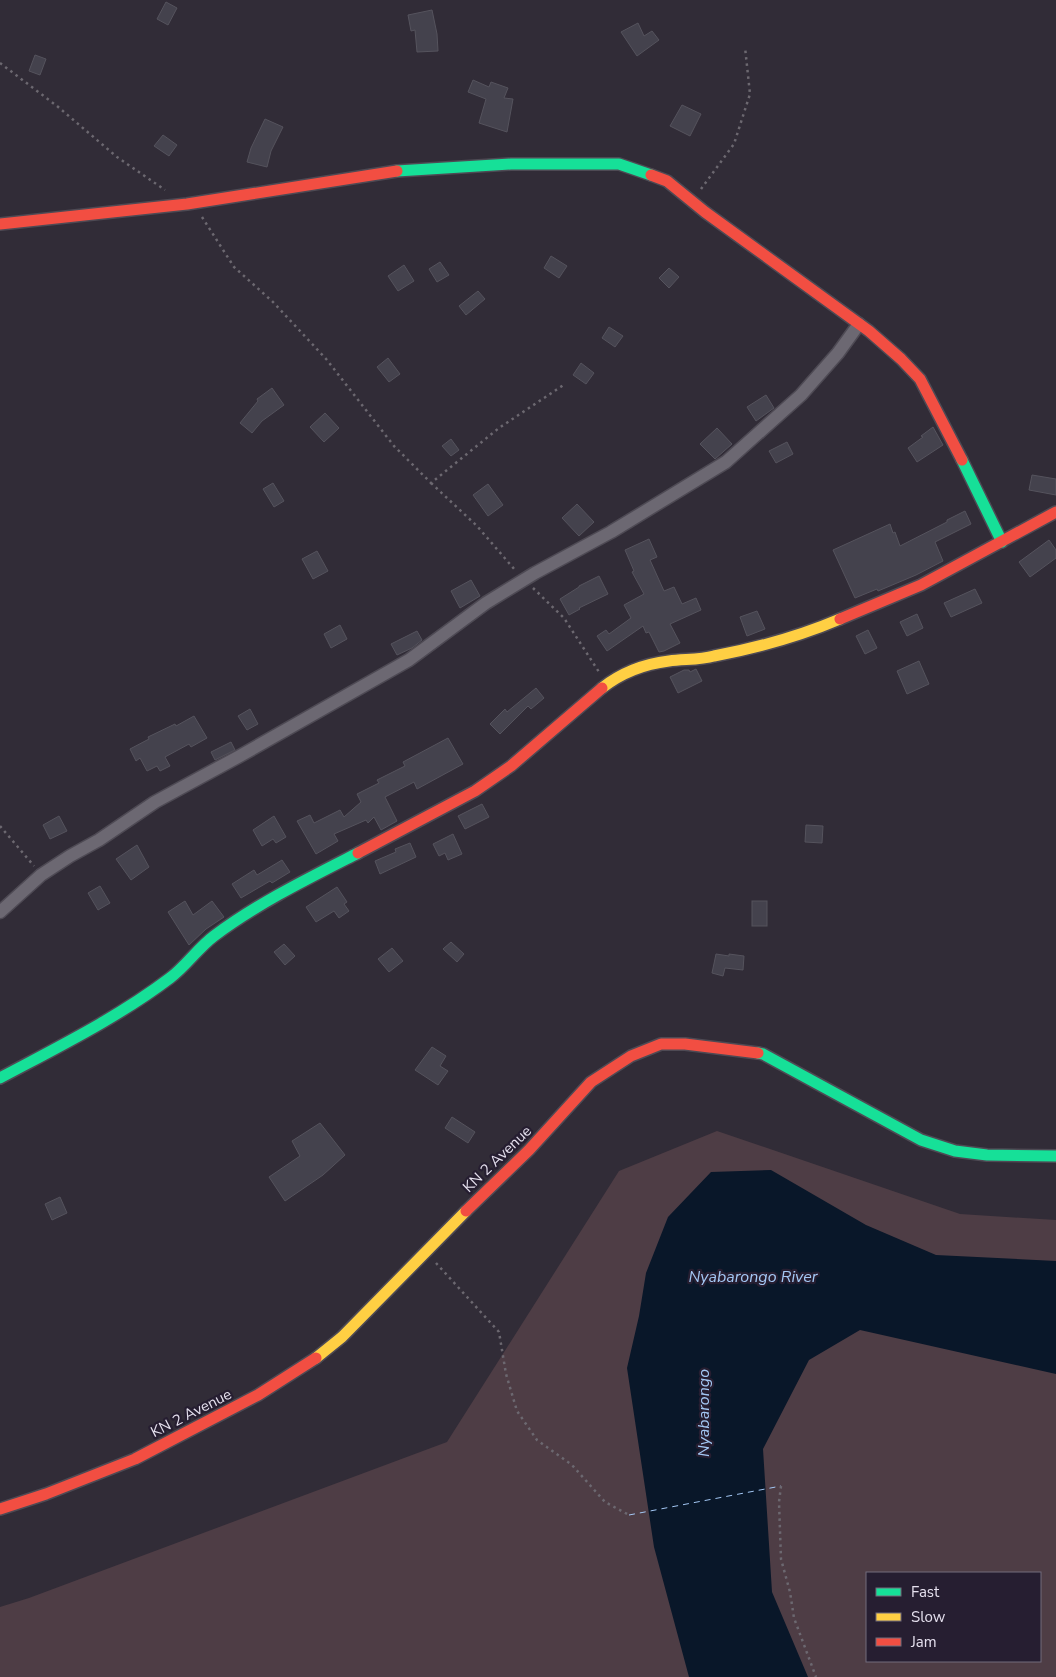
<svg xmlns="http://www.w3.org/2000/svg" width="1056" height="1677" font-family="'Nunito Sans',sans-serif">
  <rect width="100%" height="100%" fill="#312c37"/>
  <path fill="#4e3d45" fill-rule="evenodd" d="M717,1131L960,1214L1056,1220V1677H0V1607L29,1598L447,1442L619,1171ZM867,1573H1040V1661H867Z"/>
  <polygon fill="#091729" points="771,1170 866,1225 936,1255 1056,1261 1056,1374 860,1330 809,1360 763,1449 772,1592 808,1677 689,1677 654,1547 627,1368 639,1316 646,1273 668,1217 711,1172"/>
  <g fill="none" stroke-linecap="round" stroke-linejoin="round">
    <polyline stroke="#a4c8f5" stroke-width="1" stroke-dasharray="6 5" stroke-linecap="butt" points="629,1515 781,1486"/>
  </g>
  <g fill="#44424d" stroke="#55535d">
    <polygon points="166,2 177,8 168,25 157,19"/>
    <polygon points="432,10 437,34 438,51 417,52 415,30 411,31 408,15"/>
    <polygon points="638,23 644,36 652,31 659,40 637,56 621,32"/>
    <polygon points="35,55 46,59 40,75 29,71"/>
    <polygon points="473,80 489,87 491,82 508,88 504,98 513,99 507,132 479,123 486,99 468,92"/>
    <polygon points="682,105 701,114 690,136 670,126"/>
    <polygon points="265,119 283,127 271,151 267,167 247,162 251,148"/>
    <polygon points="163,135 177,145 169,156 154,146"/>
    <polygon points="551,256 567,266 559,278 544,268"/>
    <polygon points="440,262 449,275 437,282 429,269"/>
    <polygon points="404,265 414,281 398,291 388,276"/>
    <polygon points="669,268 679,277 669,288 659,278"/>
    <polygon points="478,291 485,299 466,315 459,306"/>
    <polygon points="609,327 623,336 615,347 602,338"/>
    <polygon points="388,358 400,374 389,382 377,367"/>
    <polygon points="581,363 594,373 586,384 573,375"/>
    <polygon points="272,388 284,405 262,421 252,433 240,423 258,401 257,399"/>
    <polygon points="766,395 774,408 756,421 747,407"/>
    <polygon points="325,413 339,428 324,442 310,427"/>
    <polygon points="933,427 943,445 917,462 908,448 923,437 921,436"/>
    <polygon points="717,428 732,444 715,459 700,444"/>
    <polygon points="451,439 459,450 451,456 442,446"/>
    <polygon points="787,442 793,454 776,463 769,451"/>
    <polygon points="1032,475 1056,479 1056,495 1029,490"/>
    <polygon points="273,483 284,501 274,507 263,489"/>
    <polygon points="488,484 503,505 488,516 473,495"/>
    <polygon points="577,504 594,522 579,536 562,518"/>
    <polygon points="965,511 971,524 935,542 943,561 916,575 878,591 877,589 855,598 833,550 890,524 893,533 895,532 900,546 947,522 947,520"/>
    <polygon points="649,539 657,557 650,560 664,591 674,587 682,604 696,598 701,610 670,624 680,643 664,651 659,652 649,632 646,633 643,626 607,651 597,636 606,630 609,634 631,618 624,605 644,594 632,572 634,571 625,550"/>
    <polygon points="1049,540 1056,550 1056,558 1030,577 1019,562"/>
    <polygon points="317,551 328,571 313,579 302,559"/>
    <polygon points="599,576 608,594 579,608 580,609 569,615 560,599 579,587 579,586"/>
    <polygon points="471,580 480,596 460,608 451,591"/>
    <polygon points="975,589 982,603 951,617 944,603"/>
    <polygon points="757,611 765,629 747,636 740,617"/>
    <polygon points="917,614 923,628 907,636 900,622"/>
    <polygon points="340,625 347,639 331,648 324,634"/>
    <polygon points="868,630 877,648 865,654 856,636"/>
    <polygon points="417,631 422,640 412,648 397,655 391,644"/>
    <polygon points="919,661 929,684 907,694 897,671"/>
    <polygon points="696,669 702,681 678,693 670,677 684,670 689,670 690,672"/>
    <polygon points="536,688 544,698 531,709 528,706 500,734 490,724 505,709 507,712"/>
    <polygon points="250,709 258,724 247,730 238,716"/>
    <polygon points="194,716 207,738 191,747 189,744 165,757 170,766 160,771 157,766 147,771 140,758 136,761 130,749 149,739 148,737 175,724 176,726"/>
    <polygon points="448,738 463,764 417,789 414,782 385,797 397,821 381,830 374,817 368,823 366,820 334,834 338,841 316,854 297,821 310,815 314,823 340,810 344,817 361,802 357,794 379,783 377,780 405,766 403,762"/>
    <polygon points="231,742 235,750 215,760 211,752"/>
    <polygon points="482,804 489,817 465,829 458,816"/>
    <polygon points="59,816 67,831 50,839 43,825"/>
    <polygon points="274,816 286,837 276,843 273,839 262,846 253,830"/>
    <polygon points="806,825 823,826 822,843 805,842"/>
    <polygon points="453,834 462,854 448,860 445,853 439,856 433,844"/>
    <polygon points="410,843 416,857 380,874 375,861 396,852 395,849"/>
    <polygon points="137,845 149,867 131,880 116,859"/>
    <polygon points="282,860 290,872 272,883 270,881 241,898 232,884 254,870 257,875"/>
    <polygon points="100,886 110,903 98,910 88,893"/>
    <polygon points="337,887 347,902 344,904 349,911 339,918 334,911 316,922 306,907"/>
    <polygon points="185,901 193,915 212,901 224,917 206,929 189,945 168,912"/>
    <rect x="752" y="901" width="15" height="25"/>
    <polygon points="451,942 464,954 457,962 443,949"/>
    <polygon points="284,944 295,956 285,965 274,952"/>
    <polygon points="392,948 403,961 389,972 378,959"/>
    <polygon points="716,954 729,956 729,954 744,956 743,970 725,968 723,976 712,973"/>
    <polygon points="432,1047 446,1056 440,1066 448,1071 438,1085 415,1070"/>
    <polygon points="452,1117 475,1132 468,1143 445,1128"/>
    <polygon points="320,1123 345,1155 323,1175 285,1201 269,1177 300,1156 292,1141"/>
    <polygon points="60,1197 67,1213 52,1220 45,1204"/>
  </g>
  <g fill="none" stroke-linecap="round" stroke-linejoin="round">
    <g stroke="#4e4a54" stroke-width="15">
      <polyline id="street" points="0,912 41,875 70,856 99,840 155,802 238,757 409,660 486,603 535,573 611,532 726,462 801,395 838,353 859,324"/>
    </g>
    <g stroke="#4e4a54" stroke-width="14">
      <g id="fast">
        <polyline points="397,171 511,164 619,164 651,175"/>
        <polyline points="962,460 1002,542"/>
        <polyline points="758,1053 763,1054 921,1140 955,1151 987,1155 1056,1156"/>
        <path d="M0,1078C58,1047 117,1018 170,978C186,966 198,948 214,936C258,903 309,878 358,853"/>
      </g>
    </g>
    <g stroke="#4e4a54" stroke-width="14">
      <g id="slow">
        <path d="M602,688C621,673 644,664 669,661C684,659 700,660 714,656C757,648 800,636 840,619"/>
        <polyline points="316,1358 342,1337 466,1211"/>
      </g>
    </g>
    <g stroke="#4e4a54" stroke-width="14">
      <g id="jam">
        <polyline points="651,175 667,181 705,212 869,331 901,359 920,379 962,460"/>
        <polyline points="0,224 187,204 397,171"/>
        <polyline points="840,619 921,585 1056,512"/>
        <polyline points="358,853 475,791 511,766 602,688"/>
        <polyline points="466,1211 529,1150 591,1082 631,1056 661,1044 685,1044 758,1053"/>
        <polyline points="0,1509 46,1494 135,1459 258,1395 316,1358"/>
      </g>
    </g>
    <g stroke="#6c6870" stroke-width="2.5" stroke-dasharray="2.5 4" stroke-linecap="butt">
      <polyline points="0,63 57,106 117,157 165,190"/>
      <polyline points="701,189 734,144 750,94 745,47"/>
      <polyline points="202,217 234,267 273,302 327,360 394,446 431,483 499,428 565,384"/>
      <polyline points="431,483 477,526 515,570"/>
      <polyline points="533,588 564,618 599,672"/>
      <polyline points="0,826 34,866"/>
      <polyline points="436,1263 499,1332 506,1374 517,1411 537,1440 572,1465 605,1502 629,1515"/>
      <polyline points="781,1486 779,1502 781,1559 790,1592 794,1618 816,1677"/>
    </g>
    <use href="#street" stroke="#6c6872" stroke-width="12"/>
    <use href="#fast" stroke="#16e098" stroke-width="11"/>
    <use href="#slow" stroke="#ffcf43" stroke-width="11"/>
    <use href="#jam" stroke="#f24e42" stroke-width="11"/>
  </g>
  <g text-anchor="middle" stroke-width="4.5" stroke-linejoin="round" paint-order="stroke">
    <g font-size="15" fill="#e5e0ee" stroke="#261e31">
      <text transform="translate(497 1159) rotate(-44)" y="5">KN 2 Avenue</text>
      <text transform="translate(191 1413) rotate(-27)" y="5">KN 2 Avenue</text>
    </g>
    <g font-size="16" font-style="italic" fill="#a4c8f5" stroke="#261e31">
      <text x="753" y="1282">Nyabarongo River</text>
      <text transform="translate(703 1413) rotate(-90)" y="6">Nyabarongo</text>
    </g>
  </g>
  <rect x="866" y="1572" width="175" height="90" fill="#261e31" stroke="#726c7d"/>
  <rect x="876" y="1588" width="25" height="8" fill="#16e098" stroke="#726c7d"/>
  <text x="911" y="1597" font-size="15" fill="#e5e0ee">Fast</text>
  <rect x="876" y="1613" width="25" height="8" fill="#ffcf43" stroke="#726c7d"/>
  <text x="911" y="1622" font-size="15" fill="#e5e0ee">Slow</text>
  <rect x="876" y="1638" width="25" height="8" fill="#f24e42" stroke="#726c7d"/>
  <text x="911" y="1647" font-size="15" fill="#e5e0ee">Jam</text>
</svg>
